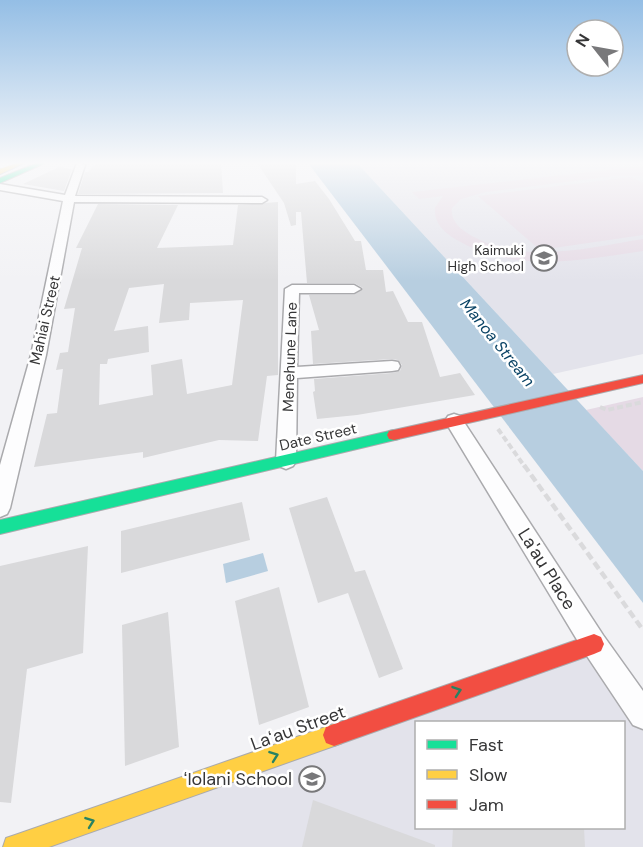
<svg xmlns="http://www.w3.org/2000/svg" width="643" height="847" font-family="'DM Sans',sans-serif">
  <rect width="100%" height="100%" fill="#f2f2f5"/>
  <g fill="#e3e3eb" fill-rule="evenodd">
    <polygon points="357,163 643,163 643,354 553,374"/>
    <path d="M594,644L643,731V847H22ZM416,722H624V828H416Z"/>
  </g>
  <g fill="#e5dae5">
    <path d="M643,166V176H613L486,192L461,199L452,208C450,221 461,230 472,236C524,265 587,248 643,239V251C581,260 515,274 457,240C445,233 434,224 435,208L443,196L419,199L412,192Z"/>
    <polygon points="631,177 643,183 643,235 540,250 478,196"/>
    <polygon points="643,397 643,471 586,410"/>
  </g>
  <g fill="#b7cee0">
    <polygon points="308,163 357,163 643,471 643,603"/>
    <polygon points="263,553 268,571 226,583 223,564"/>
  </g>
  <g fill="#d9d9db" fill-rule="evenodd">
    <polygon points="96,163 221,163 223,193 78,194 85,172 88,172"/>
    <polygon points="257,163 296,163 296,184 315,181 329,199 355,241 361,241 366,270 383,270 386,292 393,291 408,322 422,322 440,377 460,373 475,395 357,415 317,419 313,392 315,391 314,379 392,373 400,371 402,365 398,360 392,359 313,364 311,331 319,330 309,295 354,295 363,288 354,283 307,283 301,212 296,212 296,225 291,226 284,203"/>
    <polygon points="59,167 72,169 64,191 23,184"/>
    <path d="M278,202V375L267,376L258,441L219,440L143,458V452L34,467L47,414L57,413L63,369L56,370L60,353L68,352L75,308L64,309L82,248H76L98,204L178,205L157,248L233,245L238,205ZM164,284L159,323L189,320L190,303L243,300L232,385L187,394L182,359L151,365L153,395L99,405L100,364H107L108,359L149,352L148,326L114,331L129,288Z"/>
    <polygon points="327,497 355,572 365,570 403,669 379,678 348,593 318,603 289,508"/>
    <polygon points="242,502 250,540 121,573 121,531"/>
    <polygon points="88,546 83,653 27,669 11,803 0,802 0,566"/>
    <polygon points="279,587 309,707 259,725 235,601"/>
    <polygon points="168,612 179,747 125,766 122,625"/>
    <polygon points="313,800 435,845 435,847 302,847"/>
    <polygon points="453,828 584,828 585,847 452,847"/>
  </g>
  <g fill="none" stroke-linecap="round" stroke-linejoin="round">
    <g stroke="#aaaaad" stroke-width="12">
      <polyline id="lane" points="0,164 10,164"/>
    </g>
    <g stroke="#aaaaad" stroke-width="3">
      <g id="street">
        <polygon points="77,163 85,165 75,196 262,197 267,200 262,203 74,202 46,355 10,508 7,514 0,517 0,465 31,355 63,201 0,190 0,184 65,195"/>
        <polygon points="292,285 354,285 361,289 354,293 299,293 297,367 392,361 398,362 400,366 398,370 392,371 297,378 296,461 293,466 286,469 279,466 276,461 285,289"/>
        <polygon points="454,414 460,416 603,635 643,691 643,729 633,725 585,653 448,426 445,421 448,416"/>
      </g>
    </g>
    <g stroke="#aaaaad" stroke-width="2">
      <g id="fast">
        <polygon points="37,163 45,163 0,183 0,178"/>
        <polygon points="394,430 399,431 401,435 399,439 0,534 0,520"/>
      </g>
    </g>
    <g stroke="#aaaaad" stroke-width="2">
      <g id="slow">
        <polygon points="16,163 24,163 0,174 0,169"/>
        <polygon points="334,724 342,727 345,735 342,743 334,746 49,847 3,847 6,838 15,835"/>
      </g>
    </g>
    <g stroke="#aaaaad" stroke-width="2">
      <g id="jam">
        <polygon points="643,375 643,383 394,440 389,439 387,435 389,431 394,430"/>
        <polygon points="594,634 601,637 604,644 601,651 594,654 334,746 326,743 323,735 326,727 334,724"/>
      </g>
    </g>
    <g stroke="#dadadc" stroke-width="4" stroke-dasharray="6 3" stroke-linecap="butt">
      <polyline points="600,407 607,410 643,402"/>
      <polyline points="498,429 525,467"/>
    </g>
    <polyline stroke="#dadadc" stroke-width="4.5" stroke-dasharray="8 4" stroke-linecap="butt" points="524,465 643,630"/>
    <use href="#lane" stroke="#fdfdfe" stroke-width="9"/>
    <use href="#street" fill="#fdfdfe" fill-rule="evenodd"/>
    <use href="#fast" fill="#16e098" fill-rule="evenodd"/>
    <use href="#slow" fill="#ffcf43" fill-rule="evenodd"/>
    <use href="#jam" fill="#f24e42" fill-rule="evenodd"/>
  </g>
  <defs><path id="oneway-chevron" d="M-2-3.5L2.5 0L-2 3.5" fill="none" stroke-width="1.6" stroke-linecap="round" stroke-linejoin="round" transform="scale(1.5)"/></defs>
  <g stroke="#288263">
    <use href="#oneway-chevron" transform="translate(457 691) rotate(-19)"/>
    <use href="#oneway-chevron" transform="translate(274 756) rotate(-20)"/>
    <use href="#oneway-chevron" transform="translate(90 822) rotate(-20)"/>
  </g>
  <linearGradient id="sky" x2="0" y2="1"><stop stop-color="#94bee5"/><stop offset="0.58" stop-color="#f9f9fa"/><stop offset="1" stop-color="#f9f9fa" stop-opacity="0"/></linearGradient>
  <rect width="643" height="281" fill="url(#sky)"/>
  <defs>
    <g id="school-ring" transform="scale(1.35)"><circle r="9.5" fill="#fff" stroke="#78787a" stroke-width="1.5"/><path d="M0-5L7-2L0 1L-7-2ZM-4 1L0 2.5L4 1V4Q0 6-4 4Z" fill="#78787a"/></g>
  </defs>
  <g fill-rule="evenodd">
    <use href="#school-ring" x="544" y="258"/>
    <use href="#school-ring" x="312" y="779"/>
  </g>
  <g text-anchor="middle" stroke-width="5" stroke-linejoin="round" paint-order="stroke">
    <g font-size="14" fill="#363637" stroke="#fff" text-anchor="end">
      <text x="524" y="255">Kaimuki<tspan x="524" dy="16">High School</tspan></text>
    </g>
    <g font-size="15" fill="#363637" stroke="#fff">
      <text transform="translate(45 320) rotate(-77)" y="5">Mahiai Street</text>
      <text transform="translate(290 357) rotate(-88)" y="5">Menehune Lane</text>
      <text transform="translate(318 437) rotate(-13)" y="5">Date Street</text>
    </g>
    <g font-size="16" font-style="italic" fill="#0a4365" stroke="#fff">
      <text transform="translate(498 342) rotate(51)" y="6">Manoa Stream</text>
    </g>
    <g font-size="18" fill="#363637" stroke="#fff">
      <text transform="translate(547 569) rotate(58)" y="6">La'au Place</text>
      <text transform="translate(298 728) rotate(-20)" y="6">Laʻau Street</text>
    </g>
    <g font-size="18" fill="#363637" stroke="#fff" text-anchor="end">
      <text x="292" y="785">ʻIolani School</text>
    </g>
  </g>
  <rect x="415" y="721" width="210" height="108" fill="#ffffff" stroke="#afafaf" stroke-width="1.5"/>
  <rect x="427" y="740" width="30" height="9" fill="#16e098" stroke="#afafaf" stroke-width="1.5"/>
  <text x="469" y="751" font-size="18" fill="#363637">Fast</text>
  <rect x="427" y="770" width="30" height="9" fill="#ffcf43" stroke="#afafaf" stroke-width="1.5"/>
  <text x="469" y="781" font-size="18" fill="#363637">Slow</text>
  <rect x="427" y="800" width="30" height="9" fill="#f24e42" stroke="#afafaf" stroke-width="1.5"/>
  <text x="469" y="811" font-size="18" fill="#363637">Jam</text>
  <g transform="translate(595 48) rotate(301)"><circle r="28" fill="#ffffff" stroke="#afafaf" stroke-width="1.5"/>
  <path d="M0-4.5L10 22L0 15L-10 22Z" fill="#78787a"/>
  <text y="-9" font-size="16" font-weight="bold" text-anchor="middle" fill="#363637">N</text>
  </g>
</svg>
